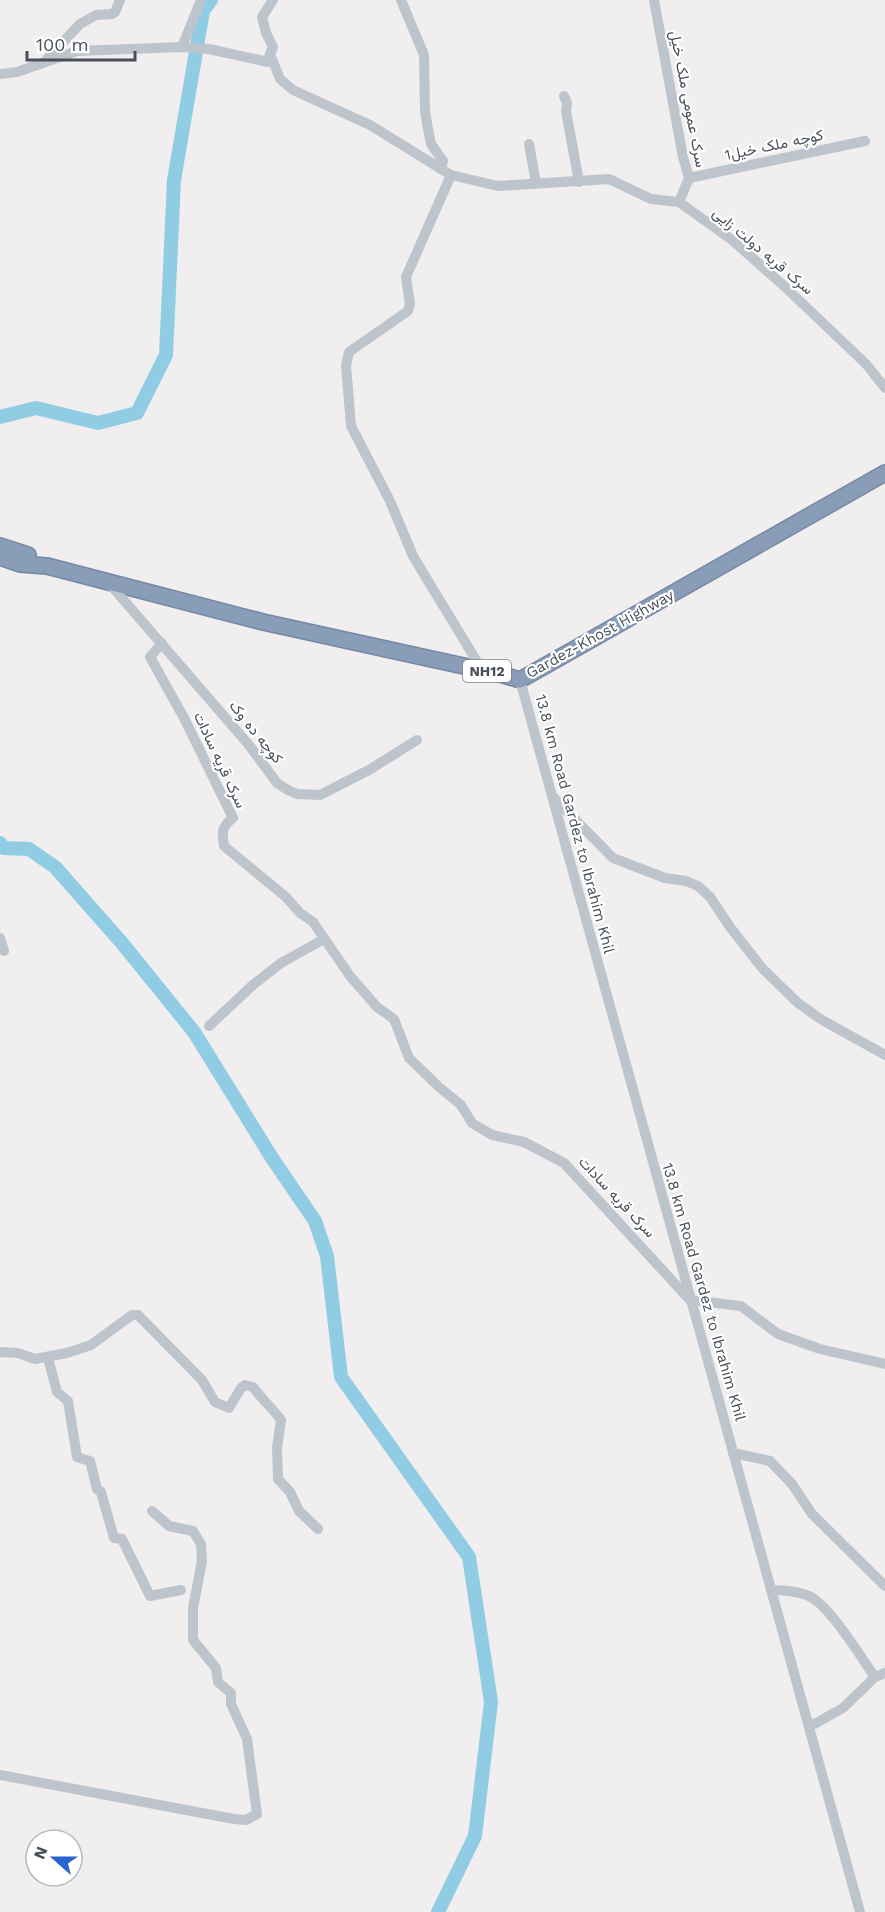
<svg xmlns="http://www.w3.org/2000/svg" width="885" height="1912" font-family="'Work Sans',Vazirmatn,sans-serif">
  <rect width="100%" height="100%" fill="#f0eeee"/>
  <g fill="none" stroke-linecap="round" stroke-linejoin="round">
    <g stroke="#90cce4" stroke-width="14">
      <polyline points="0,417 36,408 98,423 137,413 166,355 174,180 203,11 211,0"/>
      <polyline points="0,843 4,848 29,849 55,867 122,943 194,1032 272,1158 315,1221 327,1256 341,1377 469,1557 491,1702 475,1836 438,1912"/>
    </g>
    <g stroke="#7588a4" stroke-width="18">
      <g id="highway">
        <polyline points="0,546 28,555"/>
        <polyline points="0,557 20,564 47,566 263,622 500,674 520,680 885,473"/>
      </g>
    </g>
    <g stroke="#bdc4cc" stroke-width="10">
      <polyline points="273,0 262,17 266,33 273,47 270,54 280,79 293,90 370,125 451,175 498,186 609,179 651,199 679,202 732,240 783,285 866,364 885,388"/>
      <polyline points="401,0 424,55 425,111 428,129 431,144 443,161 441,169"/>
      <polyline points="654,0 683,157 689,178 679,202"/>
      <polyline points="182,47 201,0"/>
      <polyline points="47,59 80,24 96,15 112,14 115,12 120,0"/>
      <polyline points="0,74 17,72 77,51 182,47 209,49 268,62 270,54"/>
      <polyline points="564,96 567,103 566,111 579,182"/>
      <polyline points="529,144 536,183"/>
      <polyline points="451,175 406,277 410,304 408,311 349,352 346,365 351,426 390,501 413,556 482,670"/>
      <polyline points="689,178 865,141"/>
      <polyline points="108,582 249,745 277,783 288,790 297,794 320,795 369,770 417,740"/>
      <path d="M162,643L150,657L184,718L233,818C221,827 222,832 224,846L286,897L300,913L313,922L350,976L377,1007L394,1019L409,1058L439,1087L461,1105L472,1123L492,1135L524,1142L564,1163L690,1300L741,1306L778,1334L820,1349L885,1364"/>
      <polyline points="520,680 860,1912"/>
      <polyline points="553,797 613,858 665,878 686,881 698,886 710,897 730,927 763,969 798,1003 822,1020 885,1055"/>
      <polyline points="0,938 4,951"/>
      <polyline points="209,1026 254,984 281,963 324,939"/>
      <path d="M0,1352L18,1353L35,1359L67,1353L91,1345L121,1323L132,1315H138L202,1380L215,1402L229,1408L241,1388L245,1385L253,1387C262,1399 272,1408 281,1420L277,1448L278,1479L290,1492L299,1511L318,1529"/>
      <polyline points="48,1358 57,1392 68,1401 77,1457 90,1461 97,1489 101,1492 114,1538 122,1539 150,1596 181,1590"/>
      <polyline points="733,1453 770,1461 792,1484 812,1514 885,1586"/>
      <path d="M771,1590C784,1590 797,1591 809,1596C830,1606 860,1656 875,1677"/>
      <polyline points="809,1727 843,1708 875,1677 885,1673"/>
      <polyline points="0,1775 234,1819 246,1820 257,1814 247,1739 231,1704 231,1693 218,1682 216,1668 193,1640 193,1608 202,1561 201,1544 193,1531 169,1526 152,1511"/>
    </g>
    <use href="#highway" stroke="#8a9db8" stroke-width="15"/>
  </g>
  <g text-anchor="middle" stroke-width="4.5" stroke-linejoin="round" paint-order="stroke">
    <rect fill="#fff" stroke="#7f848b" stroke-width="1.5" x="463" y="660" width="48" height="22" rx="4.5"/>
    <g font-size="14" font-weight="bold" fill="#484f59">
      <text x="487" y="676">NH12</text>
    </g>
    <g font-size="15" fill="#484f59" stroke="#fff">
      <text transform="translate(688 99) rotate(79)" y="5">سرک عمومی ملک خیل</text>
      <text transform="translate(774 145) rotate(-12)" y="5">کوچه ملک خیل1</text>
      <text transform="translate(763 251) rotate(40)" y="5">سرک قریه دولت زایی</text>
      <text transform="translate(600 634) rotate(-29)" y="5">Gardez-Khost Highway</text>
      <text transform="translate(256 732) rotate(51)" y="5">کوچه ده وک</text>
      <text transform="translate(220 760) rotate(65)" y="5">سرک قریه سادات</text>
      <text transform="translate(575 824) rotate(75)" y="5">13.8 km Road Gardez to Ibrahim Khil</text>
      <text transform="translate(617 1197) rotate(47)" y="5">سرک قریه سادات</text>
      <text transform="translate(704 1292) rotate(74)" y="5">13.8 km Road Gardez to Ibrahim Khil</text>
    </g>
  </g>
  <g transform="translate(54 1858) rotate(291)"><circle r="28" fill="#ffffff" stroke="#b6b9bd" stroke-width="1.5"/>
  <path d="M0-4.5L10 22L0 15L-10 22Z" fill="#2964cf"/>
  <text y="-9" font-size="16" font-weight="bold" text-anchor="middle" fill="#484f59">N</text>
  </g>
  <path d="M27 51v9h108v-9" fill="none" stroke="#484f59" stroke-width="3"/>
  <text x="36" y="51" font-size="18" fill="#484f59" stroke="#ffffff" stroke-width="4.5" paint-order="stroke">100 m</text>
</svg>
